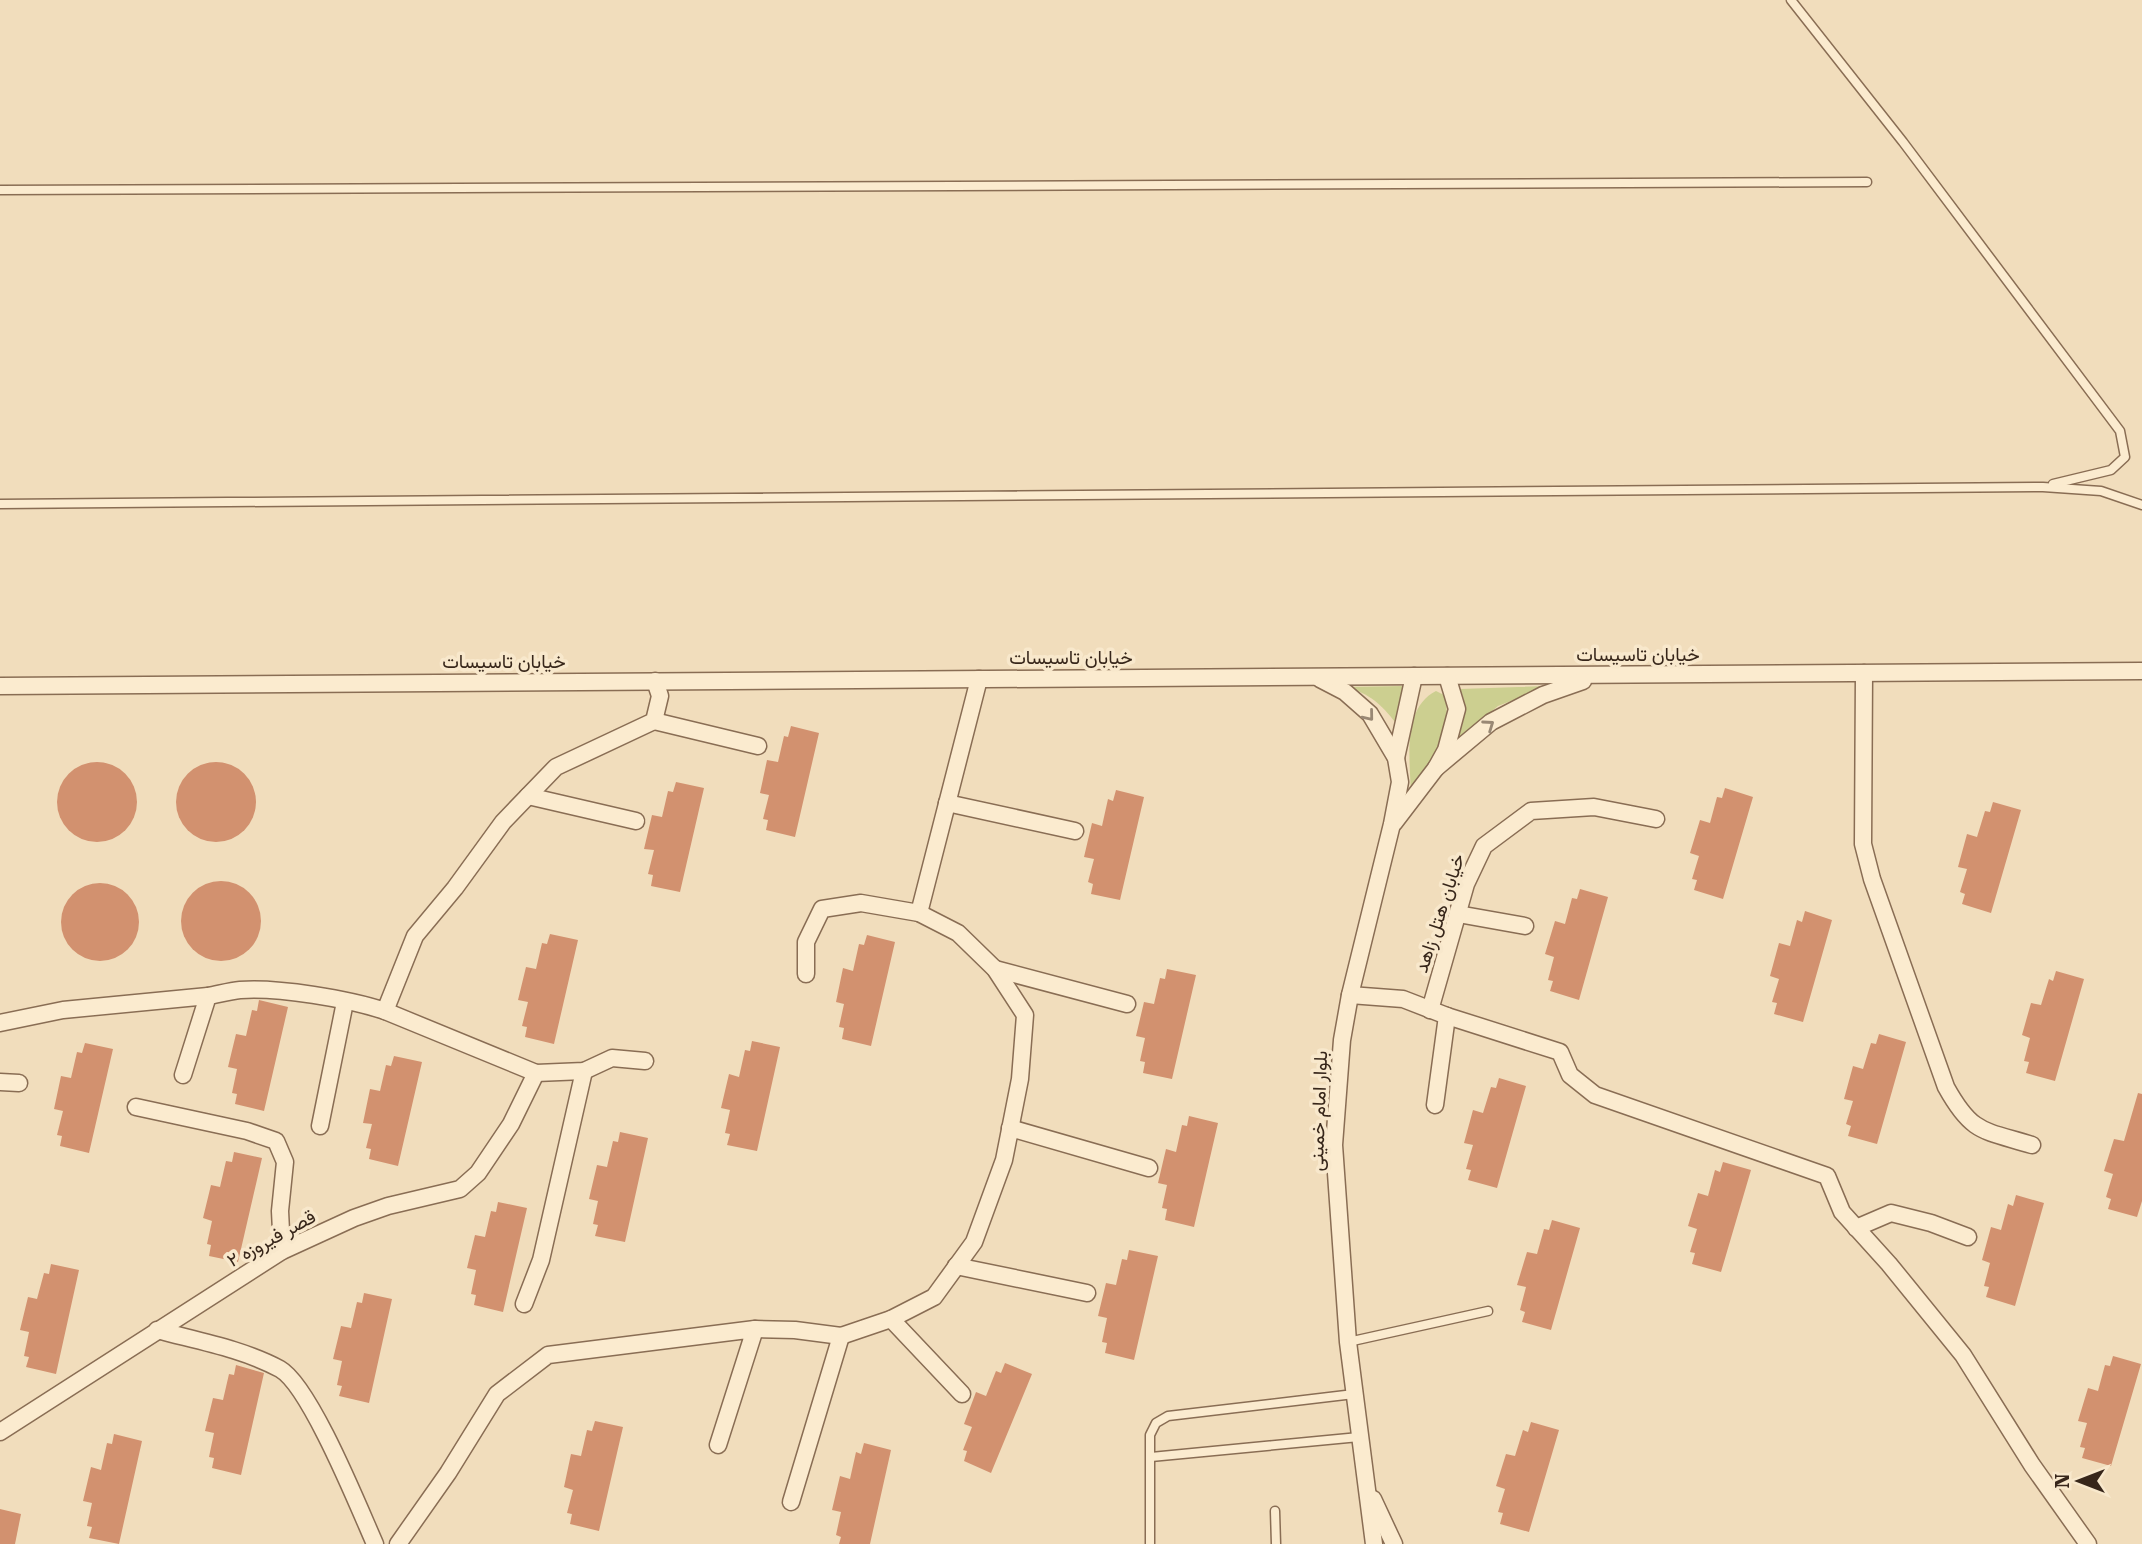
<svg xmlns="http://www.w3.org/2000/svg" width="2142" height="1544" font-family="'Roboto Serif',Vazirmatn,serif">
  <rect width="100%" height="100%" fill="#f1ddbc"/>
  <g fill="#cccf90">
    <path d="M1404,686L1396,723C1380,703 1371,695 1347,687Z"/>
    <path d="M1549,686L1498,706L1458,739C1464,720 1469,708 1460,689Z"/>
    <path d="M1436,691L1444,695C1456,730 1425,769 1411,799C1411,765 1400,709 1436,691Z"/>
  </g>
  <g fill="#d2916f">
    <polygon points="791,726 819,733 795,837 766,830 768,820 763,819 769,795 760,793 767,760 778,762 784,736 788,737"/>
    <circle cx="216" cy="802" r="40"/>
    <circle cx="97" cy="802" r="40"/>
    <polygon points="676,782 704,788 680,892 651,886 653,875 648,874 654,850 644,849 652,815 662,817 668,791 673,792"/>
    <polygon points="1725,788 1753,797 1723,899 1694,890 1697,880 1692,879 1699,856 1690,853 1700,820 1710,823 1717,797 1722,798"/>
    <polygon points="1116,790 1144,797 1120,900 1091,894 1093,884 1088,882 1094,859 1084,857 1092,823 1102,826 1108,799 1113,801"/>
    <polygon points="1993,802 2021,810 1991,913 1962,904 1965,894 1960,892 1967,869 1958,867 1967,834 1977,837 1985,811 1990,812"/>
    <circle cx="221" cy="921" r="40"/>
    <circle cx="100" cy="922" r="39"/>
    <polygon points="1580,889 1608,897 1579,1000 1550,991 1553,981 1548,980 1554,957 1545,954 1555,921 1565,924 1572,898 1577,899"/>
    <polygon points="1805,911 1832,920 1803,1022 1774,1014 1777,1003 1772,1002 1779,979 1770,976 1779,943 1790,946 1797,920 1802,922"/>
    <polygon points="550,934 578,940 554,1044 525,1037 527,1027 522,1026 528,1002 518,1000 526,967 536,969 542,943 547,944"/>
    <polygon points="867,935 895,942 871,1046 842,1039 844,1028 839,1027 844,1004 836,1002 843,968 853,971 859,944 864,945"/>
    <polygon points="1167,969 1196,975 1172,1079 1143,1073 1145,1062 1140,1061 1145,1038 1136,1036 1144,1002 1154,1004 1160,978 1165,979"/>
    <polygon points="2056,971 2084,979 2055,1081 2026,1073 2029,1062 2024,1061 2030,1038 2022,1035 2031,1003 2041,1005 2049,979 2053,981"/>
    <polygon points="259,1000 288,1007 264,1111 235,1104 237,1094 232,1093 237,1069 228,1067 236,1034 246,1036 252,1010 257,1011"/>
    <polygon points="1879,1034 1906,1042 1877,1144 1848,1136 1851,1126 1846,1124 1853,1101 1844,1099 1853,1066 1863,1069 1871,1043 1876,1044"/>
    <polygon points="752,1041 780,1047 757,1151 727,1145 730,1134 725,1133 730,1110 721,1108 729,1074 739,1077 745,1050 750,1051"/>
    <polygon points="85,1043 113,1049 89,1153 60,1146 62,1136 57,1135 63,1111 54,1109 61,1076 71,1078 77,1052 82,1053"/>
    <polygon points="394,1056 422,1062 398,1166 369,1159 371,1149 366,1148 372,1124 363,1123 370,1089 380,1091 386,1065 391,1066"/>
    <polygon points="1499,1078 1526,1086 1497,1188 1468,1180 1471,1170 1466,1169 1473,1145 1464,1143 1473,1110 1483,1113 1491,1087 1496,1088"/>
    <polygon points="2138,1093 2142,1094 2142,1201 2137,1217 2108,1209 2111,1199 2106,1197 2113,1174 2104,1171 2114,1139 2124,1141"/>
    <polygon points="1189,1116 1218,1123 1194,1227 1165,1220 1167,1209 1162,1208 1167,1185 1158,1183 1166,1149 1176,1152 1182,1125 1187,1126"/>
    <polygon points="620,1132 648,1138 625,1242 595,1236 598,1225 593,1224 598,1201 589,1199 597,1165 607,1167 613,1141 618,1142"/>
    <polygon points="234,1152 262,1158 238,1262 209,1256 211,1245 207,1244 212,1221 203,1218 211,1185 220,1187 226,1161 232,1162"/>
    <polygon points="1723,1162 1751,1170 1721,1272 1692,1264 1695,1253 1690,1252 1697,1229 1688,1226 1698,1193 1708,1196 1715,1170 1720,1172"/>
    <polygon points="2016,1195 2044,1203 2015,1306 1986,1297 1989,1287 1984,1286 1990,1263 1982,1260 1991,1227 2001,1230 2008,1204 2013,1206"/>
    <polygon points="498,1202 527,1208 503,1312 474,1305 476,1295 471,1294 476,1270 467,1268 475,1235 485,1237 491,1211 496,1212"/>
    <polygon points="1552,1220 1580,1228 1551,1330 1522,1322 1525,1312 1520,1310 1526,1287 1517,1285 1527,1252 1537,1254 1544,1229 1549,1230"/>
    <polygon points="1129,1250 1158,1256 1134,1360 1105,1353 1107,1343 1102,1342 1107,1318 1098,1316 1106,1283 1116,1285 1122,1259 1127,1260"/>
    <polygon points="51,1264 79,1270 56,1374 26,1367 29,1357 24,1356 29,1332 20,1330 28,1297 37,1299 44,1273 49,1274"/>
    <polygon points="364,1293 392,1299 369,1403 339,1396 342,1386 337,1385 342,1361 333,1359 341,1326 351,1328 357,1302 362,1303"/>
    <polygon points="2113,1356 2141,1364 2111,1466 2082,1458 2085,1448 2080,1447 2087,1423 2078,1421 2088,1388 2098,1391 2105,1365 2110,1366"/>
    <polygon points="1005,1363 1032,1374 991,1473 964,1461 967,1451 963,1450 972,1427 964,1424 976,1392 986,1396 996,1371 1001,1373"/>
    <polygon points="236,1365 264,1373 241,1475 212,1468 214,1458 209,1457 214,1433 205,1431 213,1398 223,1400 229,1374 234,1375"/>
    <polygon points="595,1421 623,1427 599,1531 570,1524 572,1514 567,1513 573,1490 564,1487 571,1454 581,1456 587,1430 592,1431"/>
    <polygon points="1531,1422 1559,1430 1529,1532 1500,1524 1503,1513 1498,1512 1505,1489 1496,1486 1506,1454 1515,1456 1523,1430 1528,1432"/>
    <polygon points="114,1434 142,1441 119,1544 89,1538 92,1527 87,1526 92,1503 83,1501 91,1467 101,1470 107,1443 112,1444"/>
    <polygon points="864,1443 891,1450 870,1544 839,1544 841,1537 836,1535 841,1512 832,1510 840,1476 850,1479 856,1452 861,1454"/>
    <polygon points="0,1509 21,1514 15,1544 0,1544"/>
  </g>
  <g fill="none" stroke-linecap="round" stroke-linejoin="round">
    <g stroke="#896d54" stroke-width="11">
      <g id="lane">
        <polyline points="1791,0 1903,142 2120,431 2125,457 2111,470 2053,484"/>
        <polyline points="0,190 1867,182"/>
        <polyline points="0,504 2043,487 2101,491 2142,505"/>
        <polyline points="1348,1342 1488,1311"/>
        <polyline points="1151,1457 1359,1437"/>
        <polyline points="1275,1511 1276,1544"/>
        <polyline points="1150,1544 1150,1435 1156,1423 1168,1416 1354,1394"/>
      </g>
    </g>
    <g stroke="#896d54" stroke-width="19">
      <g id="street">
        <path d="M1864,673L1863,844L1872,879L1946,1087C1972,1134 1983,1130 2032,1145"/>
        <polyline points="1320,679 1345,692 1370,714 1396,758 1400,782 1392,824 1350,995 1342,1040 1334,1145 1348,1342 1374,1544"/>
        <polyline points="0,686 2142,671"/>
        <polyline points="654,721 758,746"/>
        <polyline points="1396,758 1414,676"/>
        <polyline points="1436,768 1491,722 1543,695 1583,681"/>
        <polyline points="528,796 636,821"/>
        <polyline points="947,803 1075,831"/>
        <polyline points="1394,823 1436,768 1446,750 1457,709 1447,676"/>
        <polyline points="919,913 979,679"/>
        <polyline points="1458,914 1525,926"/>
        <polyline points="995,969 1127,1004"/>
        <polyline points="1350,995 1403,999 1447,1016 1560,1052 1570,1075 1595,1095 1827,1176 1842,1212 1889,1264 1963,1355 2032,1465 2088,1544"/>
        <polyline points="1430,1010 1466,884 1484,846 1531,811 1594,807 1656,819"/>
        <polyline points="385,1011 536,1073 584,1071 612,1058 645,1061"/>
        <polyline points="0,1023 63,1010 208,996"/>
        <path d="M183,1075L208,996C219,994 230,991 240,990C278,987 349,999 385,1011L415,936L455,888L503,822L556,767L654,721L660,696L655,681"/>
        <polyline points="0,1082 19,1083"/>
        <polyline points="1435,1105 1447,1016"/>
        <polyline points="136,1107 247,1131 276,1141 285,1162 280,1211 282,1251"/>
        <polyline points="320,1126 345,1002"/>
        <polyline points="1010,1128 1149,1168"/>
        <polyline points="1856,1228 1891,1213 1931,1223 1968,1237"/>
        <polyline points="956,1266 1087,1293"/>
        <polyline points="524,1304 541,1260 584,1071"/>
        <polyline points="891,1319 962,1394"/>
        <polyline points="755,1329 795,1330 841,1336 891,1319 934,1297 974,1242 1004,1160 1020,1079 1025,1015 995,969 958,933 919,913 861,903 822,909 806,942 806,974"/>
        <path d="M157,1330C198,1341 243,1349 280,1369C310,1386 359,1508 375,1544"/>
        <polyline points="0,1432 282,1251 354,1218 388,1206 460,1189 478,1173 511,1124 536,1073"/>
        <polyline points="1373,1499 1394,1544"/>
        <polyline points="791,1502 841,1336"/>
        <polyline points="398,1544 448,1473 497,1394 548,1355 755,1329 718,1445"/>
      </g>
    </g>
    <use href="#lane" stroke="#fbebcf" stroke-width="8"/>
    <use href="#street" stroke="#fbebcf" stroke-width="16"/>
  </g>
  <defs><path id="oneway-chevron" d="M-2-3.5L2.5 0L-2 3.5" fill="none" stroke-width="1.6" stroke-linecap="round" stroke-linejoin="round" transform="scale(1.75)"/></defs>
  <g stroke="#998874">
    <use href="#oneway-chevron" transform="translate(1369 716) rotate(51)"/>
    <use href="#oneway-chevron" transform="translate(1489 725) rotate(-35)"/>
  </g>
  <g text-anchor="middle" stroke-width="7" stroke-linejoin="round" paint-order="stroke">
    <g font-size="19" fill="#37261a" stroke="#f8e8cc">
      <text x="1638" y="661">خیابان تاسیسات</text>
      <text x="1071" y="664">خیابان تاسیسات</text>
      <text x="504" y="668">خیابان تاسیسات</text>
      <text transform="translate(1439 913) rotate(-72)" y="7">خیابان هتل زاهد</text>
      <text transform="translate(1318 1111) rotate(-88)" y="7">بلوار امام خمینی</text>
      <text transform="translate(271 1238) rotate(-29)" y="7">قصر فیروزه ۲</text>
    </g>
  </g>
  <g transform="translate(2079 1481) rotate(270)" stroke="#f8e8cc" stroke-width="5" paint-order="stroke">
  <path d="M0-5L12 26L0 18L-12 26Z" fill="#37261a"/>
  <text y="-10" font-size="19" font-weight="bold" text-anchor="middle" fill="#37261a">N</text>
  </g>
</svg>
